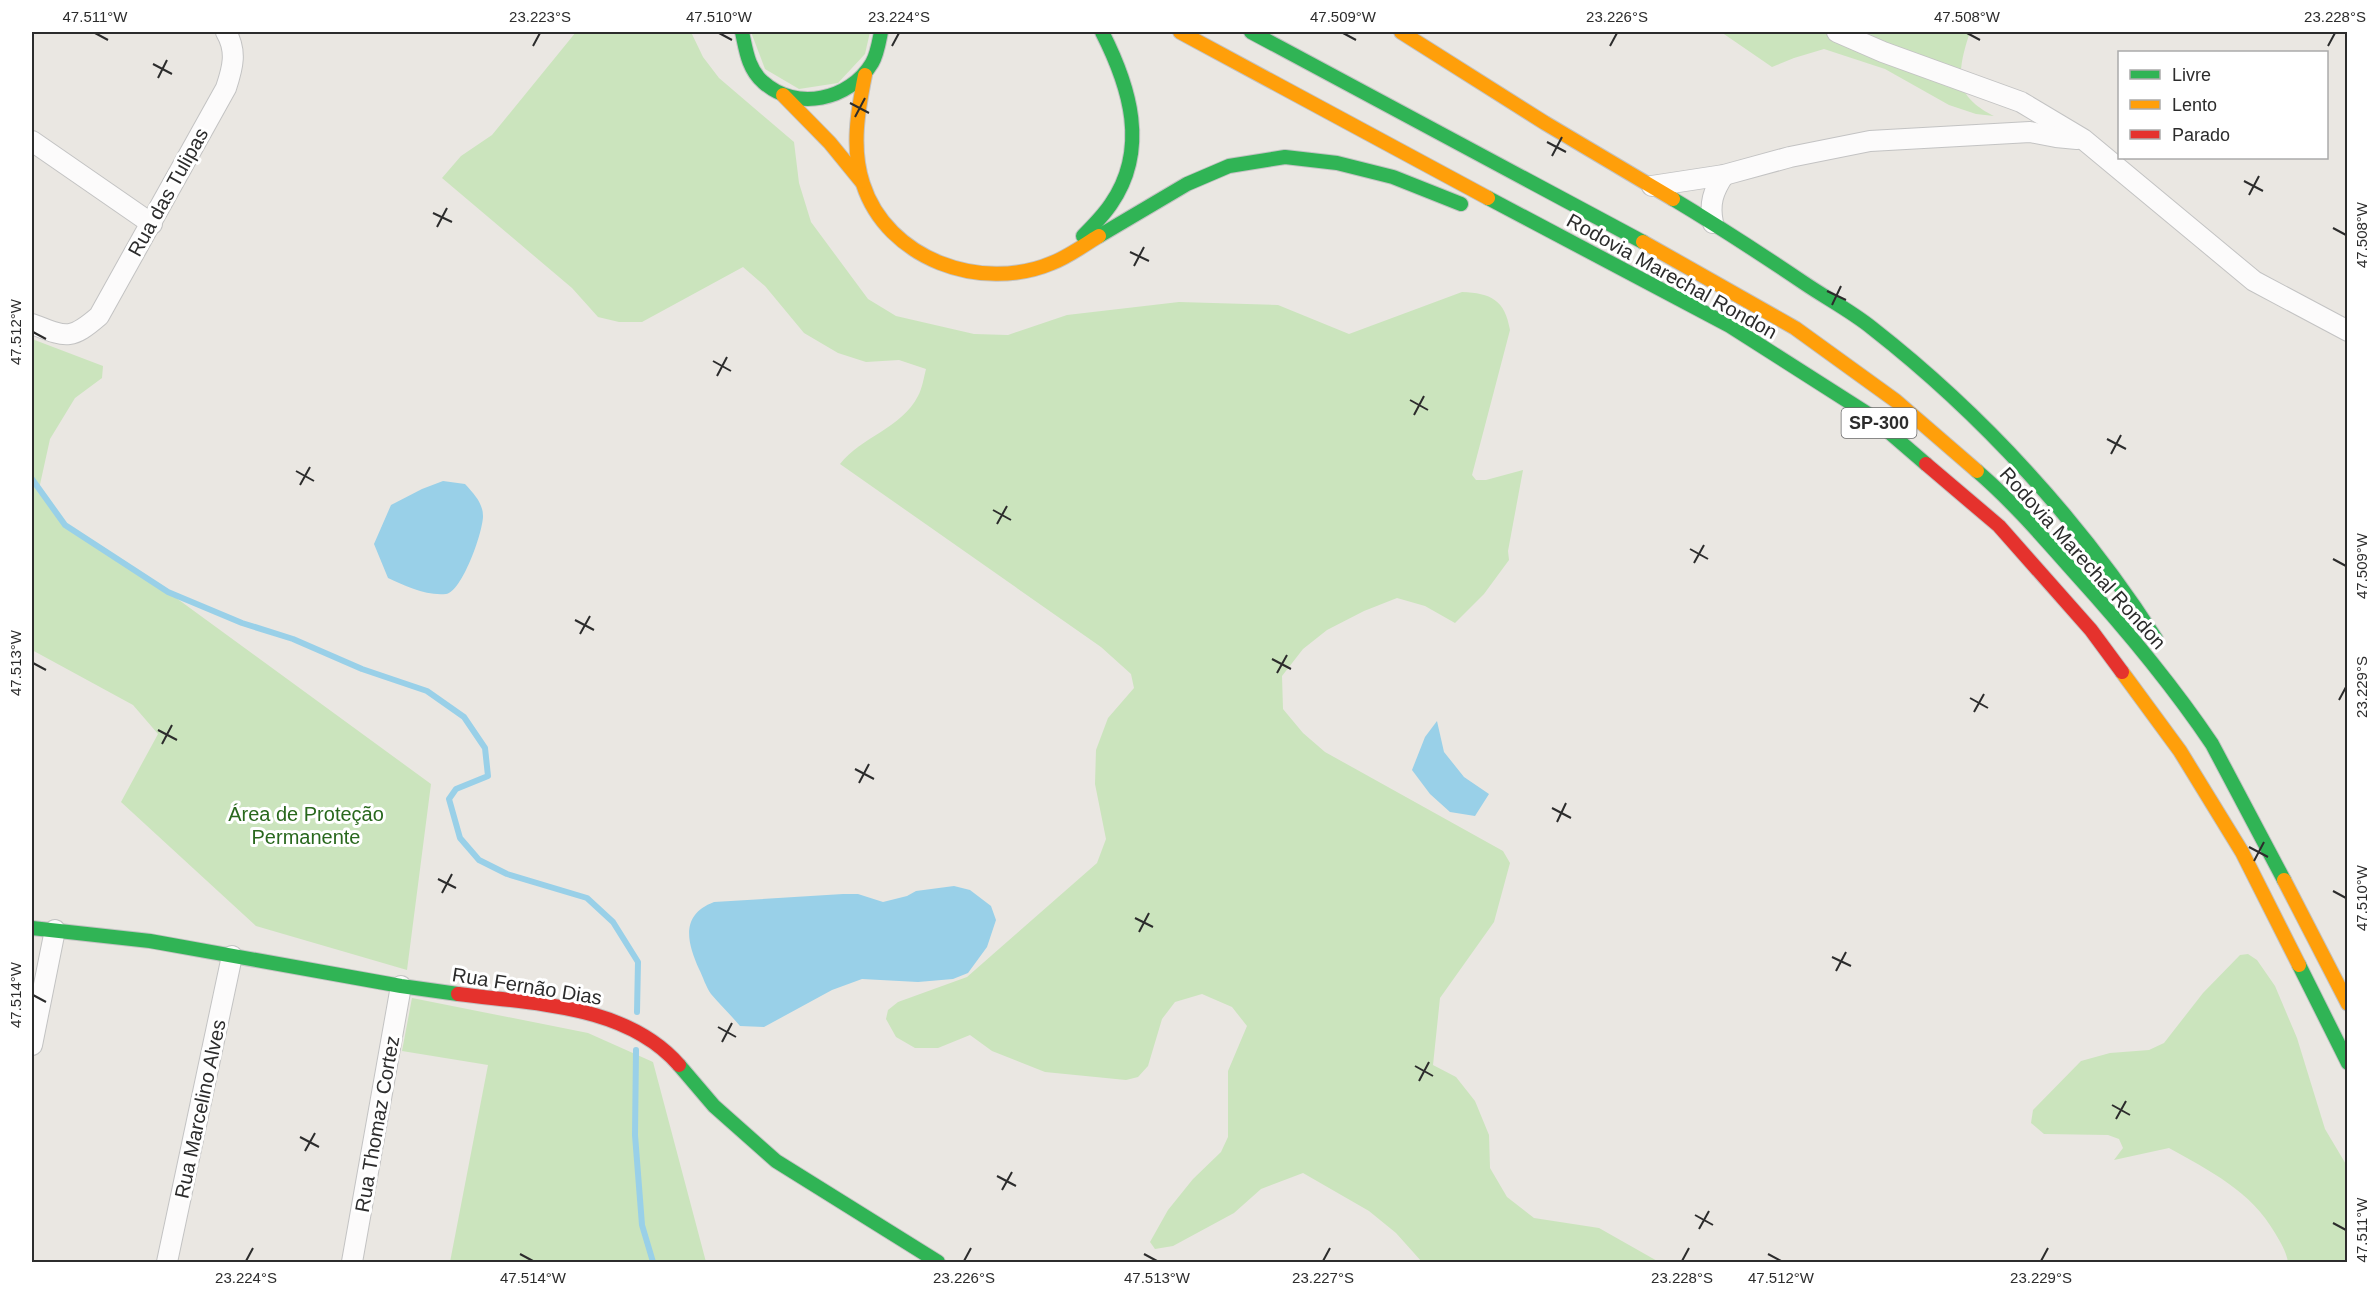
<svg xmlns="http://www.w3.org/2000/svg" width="2379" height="1294" font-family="Arial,sans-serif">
  <rect width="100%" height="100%" fill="#eae7e2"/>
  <g fill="#cbe4bd">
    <path d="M576,32H691L703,57L719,78L794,142L799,183L811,222L868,299L896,316L974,334L1008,335L1067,315L1179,302L1278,305L1349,334L1462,292C1491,293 1505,300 1510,330L1472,475L1476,480H1486L1523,470L1508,551L1509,560L1484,594L1455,623L1425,606L1397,598L1364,611L1327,630L1303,649L1282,676L1283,709L1303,733L1325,752L1503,851L1510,863L1494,922L1440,998L1433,1065L1456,1077L1475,1101L1489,1135L1490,1168L1507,1197L1534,1218L1599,1228L1659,1262H1422L1396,1233L1369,1211L1303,1173L1261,1189L1234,1213L1173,1246L1155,1249L1150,1242L1168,1210L1193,1179L1221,1152L1228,1137V1071L1247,1026L1232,1007L1202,994L1175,1002L1162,1019L1148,1066L1138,1077L1126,1080L1045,1072L992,1051L970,1035L938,1048H915L896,1037L886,1019L888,1010L898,1002L967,977L1097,863L1106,839L1095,784L1096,750L1108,718L1134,688L1131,674L1101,647L840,464C861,437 902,428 918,396C922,389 924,377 926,369L899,360L866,362L838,353L804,333L765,286L743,267L642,322H619L598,317L572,288L442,178L461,156L492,135Z"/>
    <polygon points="751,32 870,32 865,54 838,83 799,89 765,69"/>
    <path d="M1721,32H1970C1965,47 1957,72 1963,88C1967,100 1983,111 1994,116L1976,114L1949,105L1885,69L1824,49L1794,58L1772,67Z"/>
    <polygon points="32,339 103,366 102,378 75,398 50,439 39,489 65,525 168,592 431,784 407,970 256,926 121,802 158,734 133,705 32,650"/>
    <path d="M2248,954L2257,960L2275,986L2297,1038L2325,1129L2347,1166V1262H2288C2286,1251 2281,1243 2275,1233C2251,1191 2210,1171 2169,1148L2114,1160L2123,1148L2119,1139L2108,1135L2044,1134L2031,1123L2033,1110L2081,1061L2110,1053L2149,1050L2164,1043L2203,993L2240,955Z"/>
    <polygon points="412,998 588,1033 653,1062 706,1262 450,1262 488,1065 402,1051"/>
  </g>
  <g fill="#99d0e8">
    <path d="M443,481L465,484C474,494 483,503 483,516C483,532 462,592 446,594C426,596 405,586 388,578L374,544L391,505L422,489Z"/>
    <polygon points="1437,721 1444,752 1464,777 1489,794 1475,816 1450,812 1430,794 1412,770 1425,737"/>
    <path d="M954,886L970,890L991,906L996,920L987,947L968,973L953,979L918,982L862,979L832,990L764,1027L740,1026C731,1015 720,1005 711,994C706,987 703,977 699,969C687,942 680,915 714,902L843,894H858L883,902L907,896L916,891Z"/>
  </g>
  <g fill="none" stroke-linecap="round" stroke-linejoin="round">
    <g stroke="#99d0e8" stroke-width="6">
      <polyline points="32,479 65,525 168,592 242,623 293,639 362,669 427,691 464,717 485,748 488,776 456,789 449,799 460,838 479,860 507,874 587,898 613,922 638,962 637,1012"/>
      <polyline points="636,1050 635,1135 642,1225 653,1262"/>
    </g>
    <g stroke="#c3c3c3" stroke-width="22">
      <g id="street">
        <polyline points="1837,32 1883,52 2021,102 2083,139 2254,281 2348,331"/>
        <polyline points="32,141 152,224"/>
        <polyline points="1652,186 1724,175 1790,157 1870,141 2030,132 2056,137 2077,139"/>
        <path d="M1713,223C1709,204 1713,191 1724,175"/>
        <path d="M32,324C66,337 70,341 99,316L226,88C233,67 237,51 226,32"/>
        <polyline points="32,1045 55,930"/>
        <polyline points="167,1262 232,956"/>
        <polyline points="352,1262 401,986"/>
      </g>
    </g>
    <g stroke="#c3c3c3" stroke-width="16">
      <g id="fast">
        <path d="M742,32C746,50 748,69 763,82C796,112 850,100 872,63C877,55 879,42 881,32"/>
        <polyline points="1251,32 1643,242"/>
        <polyline points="1488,198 1730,326 1868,414 1926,464"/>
        <path d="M1673,199C1718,226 1761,254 1804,283C1826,298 1851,311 1872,328C1982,414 2081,522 2156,639"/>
        <path d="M1083,236C1093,226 1103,216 1111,204C1149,149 1130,87 1102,32"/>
        <polyline points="1099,236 1187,184 1229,166 1285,157 1337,163 1393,177 1461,204"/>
        <path d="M1977,471C2013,502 2043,537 2075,573C2124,627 2171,683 2212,744L2284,880"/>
        <polyline points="32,928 150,941 401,986 458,994"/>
        <polyline points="2299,965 2348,1063"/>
        <polyline points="679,1065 714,1106 776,1161 938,1262"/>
      </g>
    </g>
    <g stroke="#c3c3c3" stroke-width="16">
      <g id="slow">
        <polyline points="1180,32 1488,198"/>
        <polyline points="1401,32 1545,123 1673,199"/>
        <path d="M865,75C858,110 851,148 863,184C887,259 981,293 1052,263C1068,257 1084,245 1099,236"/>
        <polyline points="783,95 830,143 861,181"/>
        <polyline points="1643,242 1795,328 1896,401 1977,471"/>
        <polyline points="2122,672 2180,751 2242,852 2299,965"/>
        <polyline points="2284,880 2348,1004"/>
      </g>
    </g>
    <g stroke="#c3c3c3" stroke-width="16">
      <g id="jam">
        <polyline points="1926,464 1999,526 2091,630 2122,672"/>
        <path d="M458,994C532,1004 626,1004 679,1065"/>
      </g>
    </g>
    <use href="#street" stroke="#fcfbfb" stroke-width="20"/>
    <use href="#fast" stroke="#30b455" stroke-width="14"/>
    <use href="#slow" stroke="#ff9f0a" stroke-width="14"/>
    <use href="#jam" stroke="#e5322d" stroke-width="14"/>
  </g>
  <path fill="none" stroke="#2c2c2c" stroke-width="2" d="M95,33L108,40M719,33L732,40M1343,33L1356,40M1967,33L1980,40M533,46L540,33M892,46L899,33M1610,46L1617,33M2328,46L2335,33M153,64L172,74M158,78L167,60M850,103L869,113M855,117L865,98M1547,142L1566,152M1552,156L1562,137M2244,181L2263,191M2249,195L2259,176M433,213L452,222M437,227L447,208M2333,228L2346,235M1130,252L1149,261M1134,266L1144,247M1827,291L1846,300M1832,305L1841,286M33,332L46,339M713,361L731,371M717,376L727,357M1410,400L1428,410M1414,415L1424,396M2107,439L2126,449M2111,454L2121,435M296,471L314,481M300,485L310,467M993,510L1011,520M997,524L1007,506M1690,549L1708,559M2333,559L2346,566M1694,563L1704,545M575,620L594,630M580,634L590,616M1272,659L1291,669M33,663L46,670M1277,673L1287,655M1970,698L1988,708M2339,700L2346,687M1974,712L1984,694M158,730L177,740M162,744L172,725M855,769L874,779M859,783L869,764M1552,808L1571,818M1557,822L1566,803M2249,847L2268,857M2254,861L2264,842M438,879L456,888M2333,891L2346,898M442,893L452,874M1135,918L1153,927M1139,932L1149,913M1832,957L1851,966M1836,971L1846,952M33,995L46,1002M718,1027L736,1037M722,1042L732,1023M1415,1066L1433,1076M1419,1081L1429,1062M2112,1105L2130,1115M2116,1119L2126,1101M300,1137L319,1147M305,1151L315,1133M997,1176L1016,1186M1002,1190L1012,1172M1695,1215L1713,1225M2333,1223L2346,1230M1699,1229L1709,1211M520,1254L533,1261M1144,1254L1157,1261M1768,1254L1781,1261M246,1261L253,1248M964,1261L971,1248M1323,1261L1330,1248M1682,1261L1689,1248M2041,1261L2048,1248"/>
  <g text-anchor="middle" stroke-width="6" stroke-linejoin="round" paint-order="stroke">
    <rect fill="#fff" stroke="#6b6b6b" stroke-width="1.5" x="1841.5" y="408" width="75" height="30" rx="4.5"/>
    <g font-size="18" font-weight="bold" fill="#2c2c2c">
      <text x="1879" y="429">SP-300</text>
    </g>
    <g font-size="20" fill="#2c2c2c" stroke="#fff">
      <text transform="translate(168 192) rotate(-61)" y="7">Rua das Tulipas</text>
      <text transform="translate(1672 276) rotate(29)" y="7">Rodovia Marechal Rondon</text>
      <text transform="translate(2083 558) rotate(48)" y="7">Rodovia Marechal Rondon</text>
      <text transform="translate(527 986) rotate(9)" y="7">Rua Fernão Dias</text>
      <text transform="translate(200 1109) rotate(-78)" y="7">Rua Marcelino Alves</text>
      <text transform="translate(377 1124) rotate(-80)" y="7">Rua Thomaz Cortez</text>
    </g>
    <g font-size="20" fill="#29681d" stroke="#fff">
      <text x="306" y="821">Área de Proteção<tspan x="306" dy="23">Permanente</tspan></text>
    </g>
  </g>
  <rect width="2379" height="1294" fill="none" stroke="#ffffff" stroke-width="66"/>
  <rect x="2118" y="51" width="210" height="108" fill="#ffffff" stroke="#ababab" stroke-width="1.5"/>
  <rect x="2130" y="70" width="30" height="9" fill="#30b455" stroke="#ababab" stroke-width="1.5"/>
  <text x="2172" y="81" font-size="18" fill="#2c2c2c">Livre</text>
  <rect x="2130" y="100" width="30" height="9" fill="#ff9f0a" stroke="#ababab" stroke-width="1.5"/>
  <text x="2172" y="111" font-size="18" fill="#2c2c2c">Lento</text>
  <rect x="2130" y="130" width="30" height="9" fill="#e5322d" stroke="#ababab" stroke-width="1.5"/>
  <text x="2172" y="141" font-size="18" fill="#2c2c2c">Parado</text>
  <rect x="33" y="33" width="2313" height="1228" fill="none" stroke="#2c2c2c" stroke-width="2"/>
  <g font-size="15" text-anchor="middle" fill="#2c2c2c">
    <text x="95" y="22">47.511°W</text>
    <text x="540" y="22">23.223°S</text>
    <text x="719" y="22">47.510°W</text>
    <text x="899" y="22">23.224°S</text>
    <text x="1343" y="22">47.509°W</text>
    <text x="1617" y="22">23.226°S</text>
    <text x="1967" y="22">47.508°W</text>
    <text x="2335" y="22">23.228°S</text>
    <text transform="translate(2362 235) rotate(-90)" y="5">47.508°W</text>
    <text transform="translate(16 332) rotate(-90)" y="5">47.512°W</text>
    <text transform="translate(2362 566) rotate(-90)" y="5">47.509°W</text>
    <text transform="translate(16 663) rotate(-90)" y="5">47.513°W</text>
    <text transform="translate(2362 687) rotate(-90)" y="5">23.229°S</text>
    <text transform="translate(2362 898) rotate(-90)" y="5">47.510°W</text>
    <text transform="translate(16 995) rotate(-90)" y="5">47.514°W</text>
    <text transform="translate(2362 1230) rotate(-90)" y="5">47.511°W</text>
    <text x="246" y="1283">23.224°S</text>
    <text x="533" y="1283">47.514°W</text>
    <text x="964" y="1283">23.226°S</text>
    <text x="1157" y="1283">47.513°W</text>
    <text x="1323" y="1283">23.227°S</text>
    <text x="1682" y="1283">23.228°S</text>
    <text x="1781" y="1283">47.512°W</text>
    <text x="2041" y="1283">23.229°S</text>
  </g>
</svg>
